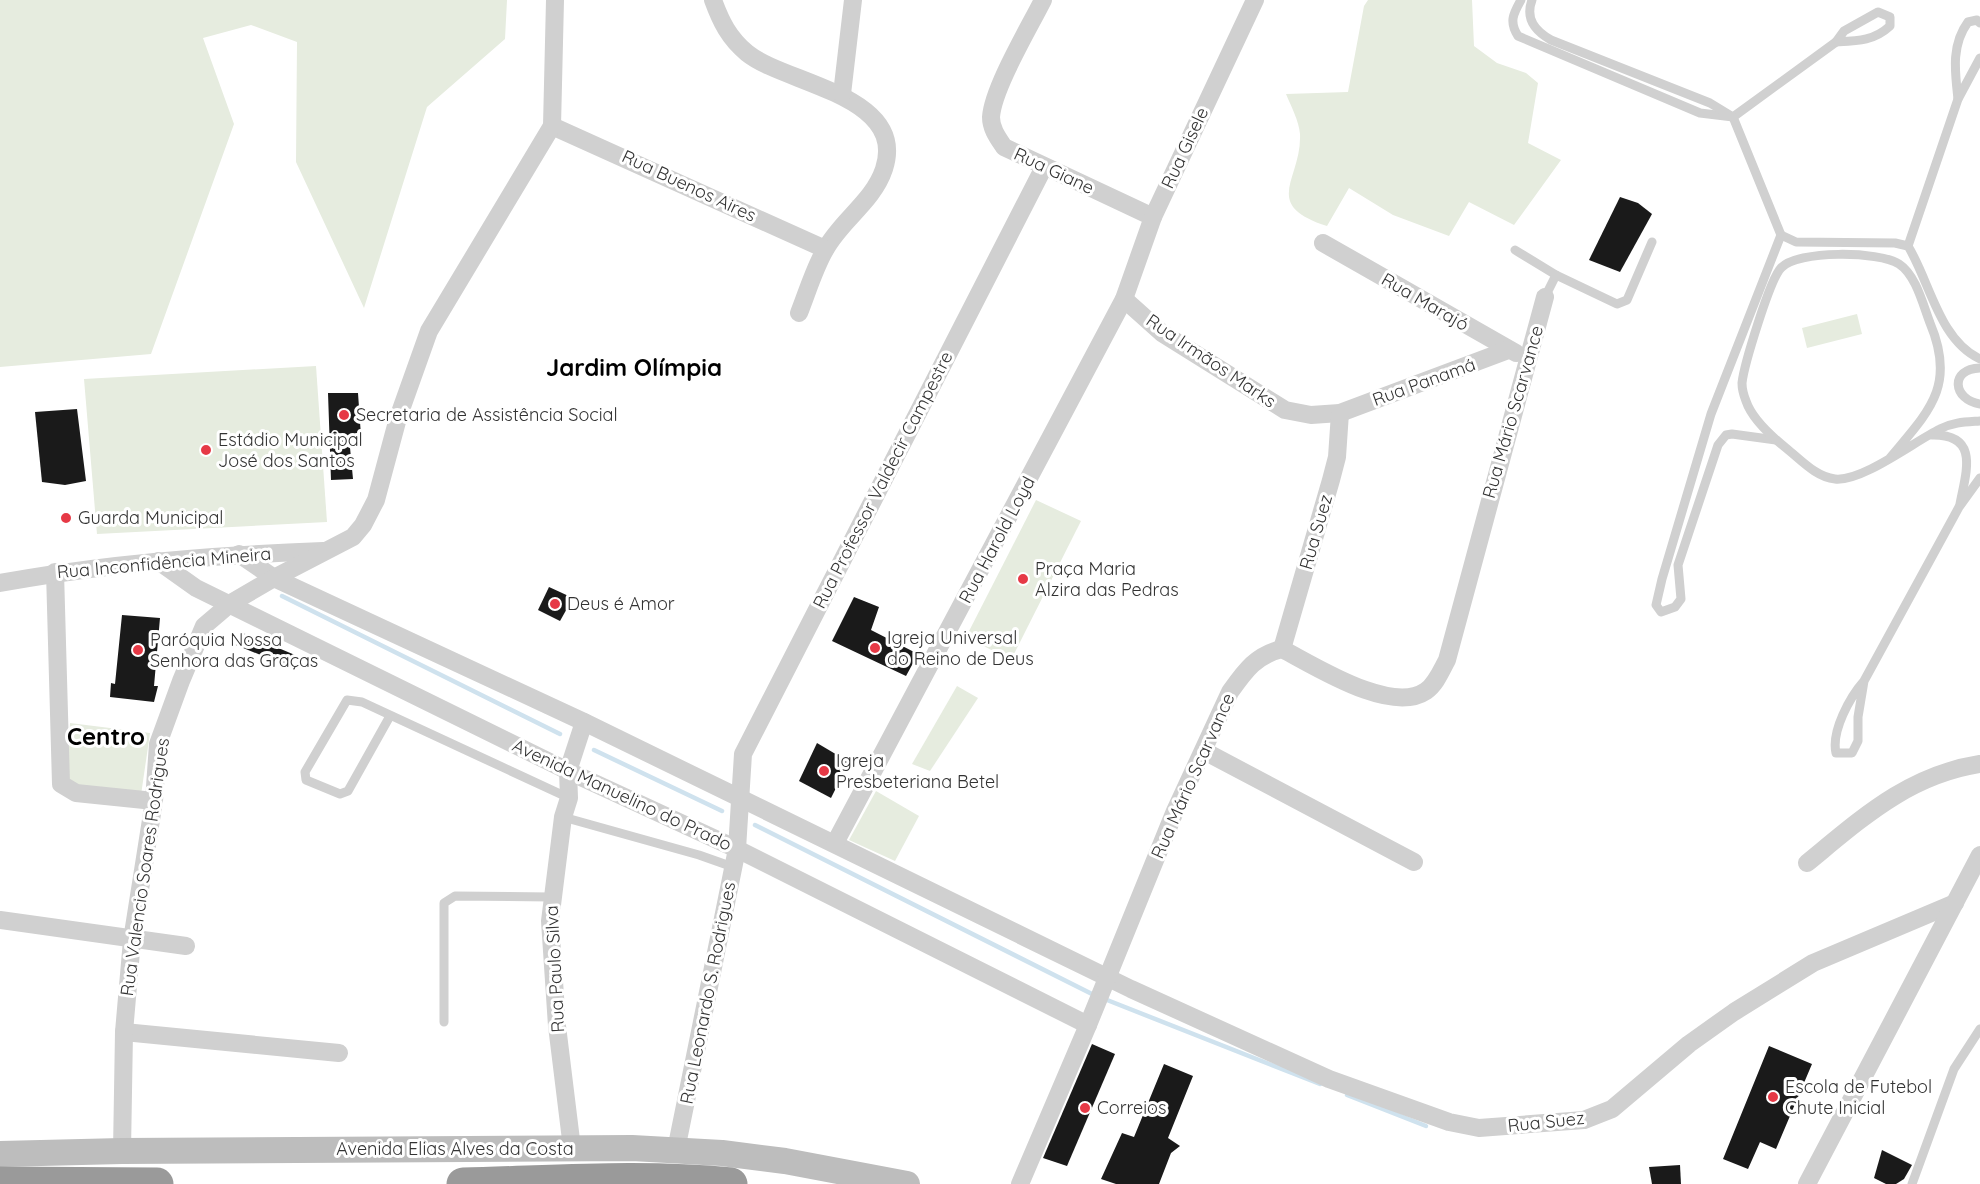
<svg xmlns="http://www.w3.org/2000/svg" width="1980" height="1184" font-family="Quicksand,sans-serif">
  <rect width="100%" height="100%" fill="#fff"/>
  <g fill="#e6ecdf">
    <polygon points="0,0 507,0 505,39 427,107 364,308 296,162 297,42 251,25 203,38 234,124 151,354 0,367"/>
    <path d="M1368,0H1472L1474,46L1497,63L1526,73L1538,83L1528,143L1561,160L1514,225L1469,202L1449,236L1393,215L1349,188L1327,226C1260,204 1302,180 1300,134C1299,121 1291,106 1286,94L1348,92L1364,6Z"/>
    <polygon points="1857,314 1862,334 1807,348 1802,328"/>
    <polygon points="316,366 327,522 97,534 84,379"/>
    <polygon points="1036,500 1081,521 1011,660 966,637"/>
    <polygon points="957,686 978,698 930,771 912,764"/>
    <polygon points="70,723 150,733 141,795 67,784"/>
    <polygon points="876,791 919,816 895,861 849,840"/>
  </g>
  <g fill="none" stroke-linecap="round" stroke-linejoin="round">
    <g stroke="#cfe2ee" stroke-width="4.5">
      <polyline points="282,596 560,734"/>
      <polyline points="594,750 722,811"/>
      <polyline points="755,825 1094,995"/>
      <polyline points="1102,998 1320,1084"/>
      <polyline points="1347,1095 1426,1126"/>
    </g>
  </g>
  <g fill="#1a1a1a">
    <polygon points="1620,197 1638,203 1652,214 1620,272 1589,260"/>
    <polygon points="328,393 358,393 361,436 349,437 353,479 331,480"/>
    <polygon points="77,409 86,481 65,485 42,482 35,412"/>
    <polygon points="549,587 573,598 560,621 538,610"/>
    <polygon points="854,597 879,607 871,630 918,654 906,676 832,641"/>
    <polygon points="122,615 160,618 154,686 158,686 154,702 110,697 111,683 115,684"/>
    <polygon points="243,633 295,655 290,667 231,643"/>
    <polygon points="817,743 849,762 831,798 799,781"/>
    <polygon points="1092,1044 1115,1054 1067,1166 1043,1158"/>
    <polygon points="1769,1046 1812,1064 1776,1149 1760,1142 1748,1169 1723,1159"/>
    <polygon points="1164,1064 1193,1076 1168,1138 1180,1146 1171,1153 1159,1184 1116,1184 1101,1179 1122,1133 1134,1137"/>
    <polygon points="1882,1150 1912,1165 1904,1179 1896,1184 1886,1184 1874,1178"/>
    <polygon points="1680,1165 1681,1184 1652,1184 1649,1167"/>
  </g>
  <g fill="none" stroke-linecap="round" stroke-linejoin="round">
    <g stroke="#d0d0d0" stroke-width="9">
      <path d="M1521,0C1513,14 1509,22 1518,36L1700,113L1733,117L1836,42"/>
      <path d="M1532,0C1525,19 1535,31 1551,40L1710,103L1733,117L1781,235L1711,414L1662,579L1656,605L1661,612L1675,607L1681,599L1678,565L1718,445L1726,435L1732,434L1776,440"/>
      <path d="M1878,12L1890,17V26C1874,41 1857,41 1836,42L1844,31Z"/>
      <path d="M1958,99C1955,72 1951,45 1968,22L1977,20L1980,23"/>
      <path d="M1781,235L1796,242L1895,243L1908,246C1930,282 1939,340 1980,359"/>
      <polyline points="1908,246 1958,99 1980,58"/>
      <polyline points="1515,250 1556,275 1617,304 1627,300 1652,242"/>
      <polyline points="1545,297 1556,275"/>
      <path d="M1980,368C1949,369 1953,400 1980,404"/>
      <path d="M1932,435C1980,434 1966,472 1960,504"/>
      <path d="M1889,459C1928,412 1957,387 1930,323C1923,305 1916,275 1899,264C1879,251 1797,250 1781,268C1770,279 1744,365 1742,383C1742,388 1744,396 1746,401C1752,419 1771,436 1786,448C1801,460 1816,477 1835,479C1862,482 1915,441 1940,429C1953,422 1967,422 1980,421"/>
      <path d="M1864,681L1858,717V741L1852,753H1836C1831,731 1850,697 1864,681L1959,507L1980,478"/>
      <polyline points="390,716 348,791 340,794 306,780 305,772 347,700 362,702 569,798"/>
      <polyline points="563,817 699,855 733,867"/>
      <polyline points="444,1022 444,903 455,896 551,897"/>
      <polyline points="1912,1184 1954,1069 1980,1029"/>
    </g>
    <g stroke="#d0d0d0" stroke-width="18">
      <path d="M713,0C721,22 729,38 747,53C785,84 908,95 884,169C873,202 841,220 825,250C814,269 807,293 799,313"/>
      <path d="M1043,0C1029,28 993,88 991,117C991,129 998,138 1004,147L1153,217"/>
      <polyline points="842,94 853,0"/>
      <polyline points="552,126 825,249"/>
      <polyline points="1323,243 1516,353"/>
      <polyline points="1124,299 1162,333 1285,410 1311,415 1340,413 1508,350"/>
      <polyline points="239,554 274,578 584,722 1131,989 1329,1079 1449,1122 1479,1128 1584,1120 1612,1109 1689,1044 1734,1012 1813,963 1955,903"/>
      <polyline points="158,561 196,588 568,771 737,849 1088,1025"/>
      <polyline points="55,572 61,784 76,793 154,801"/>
      <path d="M0,583C107,563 215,555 323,551"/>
      <polyline points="1282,649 1331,480 1337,457 1340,413"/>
      <polyline points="1204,751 1414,862"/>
      <polyline points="835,843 1124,299 1153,217 1255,0"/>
      <path d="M1807,863C1861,819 1908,775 1980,764"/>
      <polyline points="0,920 186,946"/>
      <polyline points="124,1032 339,1053"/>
      <polyline points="572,1148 557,1026 550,921 563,817 569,798 568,771 584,722"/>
      <polyline points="676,1150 737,849 743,754 1044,167"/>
      <polyline points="122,1151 124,1032 132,940 154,801 158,744 181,681 204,626 231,603 274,578 353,537 363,525 376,500 398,418 429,331 552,126 555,0"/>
      <path d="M1020,1184L1088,1025L1175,811L1230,692C1245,671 1256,655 1282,649C1315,666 1391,715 1426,691C1436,684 1441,671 1447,660L1545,297"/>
      <polyline points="1807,1184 1980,855"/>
    </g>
    <polyline stroke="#bdbdbd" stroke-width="26" points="0,1154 122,1151 632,1148 722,1153 785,1161 907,1184"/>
    <g stroke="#9a9a9a" stroke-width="33">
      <polyline points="0,1183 157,1184"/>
      <path d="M463,1184C552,1182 641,1175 731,1184"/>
    </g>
  </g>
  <g fill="#e63946" stroke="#fff" stroke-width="2">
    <circle cx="344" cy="415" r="6"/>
    <circle cx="206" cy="450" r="6"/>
    <circle cx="66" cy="518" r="6"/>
    <circle cx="1023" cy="579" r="6"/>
    <circle cx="555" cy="604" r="6"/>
    <circle cx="875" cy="648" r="6"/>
    <circle cx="138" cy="650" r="6"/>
    <circle cx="824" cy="771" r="6"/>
    <circle cx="1773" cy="1097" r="6"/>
    <circle cx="1085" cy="1108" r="6"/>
  </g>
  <g text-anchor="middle" stroke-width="6" stroke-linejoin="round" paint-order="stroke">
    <g font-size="18" fill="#333" stroke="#fff">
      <text transform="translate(1185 148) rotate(-65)" y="6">Rua Gisele</text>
      <text transform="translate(1054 171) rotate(25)" y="6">Rua Giane</text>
      <text transform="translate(689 186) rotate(25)" y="6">Rua Buenos Aires</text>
      <text transform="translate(1425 302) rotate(30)" y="6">Rua Marajó</text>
      <text transform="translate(1211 361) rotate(34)" y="6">Rua Irmãos Marks</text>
      <text transform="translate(1424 382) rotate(-20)" y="6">Rua Panamá</text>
      <text transform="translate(1513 412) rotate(-74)" y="6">Rua Mário Scarvance</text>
      <text transform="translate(883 480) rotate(-63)" y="6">Rua Professor Valdecir Campestre</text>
      <text transform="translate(1316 532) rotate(-74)" y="6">Rua Suez</text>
      <text transform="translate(997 540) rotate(-62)" y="6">Rua Harold Loyd</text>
      <text transform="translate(164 563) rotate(-5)" y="6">Rua Inconfidência Mineira</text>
      <text transform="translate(1193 776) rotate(-66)" y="6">Rua Mário Scarvance</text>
      <text transform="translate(622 795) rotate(25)" y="6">Avenida Manuelino do Prado</text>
      <text transform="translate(145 867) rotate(-82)" y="6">Rua Valencio Soares Rodrigues</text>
      <text transform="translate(555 969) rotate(-93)" y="6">Rua Paulo Silva</text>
      <text transform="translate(708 993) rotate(-79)" y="6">Rua Leonardo S. Rodrigues</text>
      <text transform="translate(1546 1122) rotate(-6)" y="6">Rua Suez</text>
      <text x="455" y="1155">Avenida Elias Alves da Costa</text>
    </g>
    <g font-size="18" fill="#333" stroke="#fff" text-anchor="start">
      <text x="356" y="421">Secretaria de Assistência Social</text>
      <text x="218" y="446">Estádio Municipal<tspan x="218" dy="21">José dos Santos</tspan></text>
      <text x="78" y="524">Guarda Municipal</text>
      <text x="1035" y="575">Praça Maria<tspan x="1035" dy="21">Alzira das Pedras</tspan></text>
      <text x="567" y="610">Deus é Amor</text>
      <text x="887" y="644">Igreja Universal<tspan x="887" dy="21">do Reino de Deus</tspan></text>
      <text x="150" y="646">Paróquia Nossa<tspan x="150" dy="21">Senhora das Graças</tspan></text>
      <text x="836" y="767">Igreja<tspan x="836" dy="21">Presbeteriana Betel</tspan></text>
      <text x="1785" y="1093">Escola de Futebol<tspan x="1785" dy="21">Chute Inicial</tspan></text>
      <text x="1097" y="1114">Correios</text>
    </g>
    <g font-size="24" font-weight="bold" fill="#000" stroke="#fff">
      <text x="634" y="376">Jardim Olímpia</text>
      <text x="106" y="745">Centro</text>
    </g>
  </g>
</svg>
